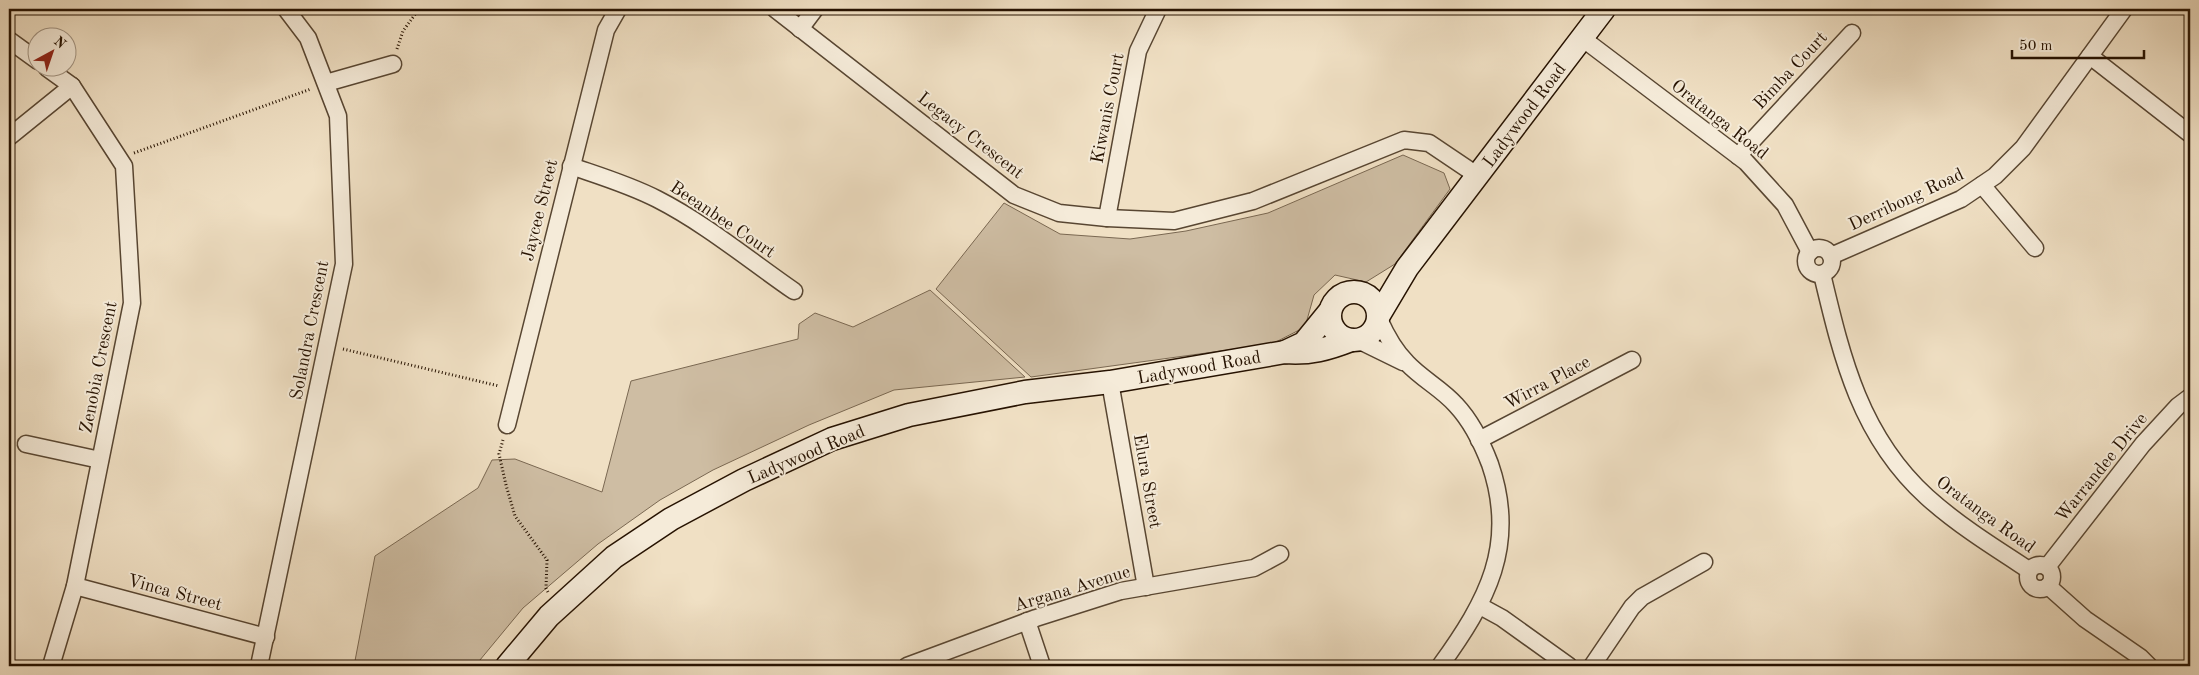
<svg xmlns="http://www.w3.org/2000/svg" width="2199" height="675" font-family="'Old Standard TT',serif">
  <rect width="100%" height="100%" fill="#f0e0c4"/>
  <filter id="stains"><feTurbulence type="fractalNoise" baseFrequency=".004" numOctaves="4"/><feColorMatrix values="0 0 0 0 .2 0 0 0 0 .09 0 0 0 0 .02 0 0 0 .5 -.17"/></filter>
  <radialGradient id="worn" r=".72"><stop offset=".6" stop-color="#630" stop-opacity="0"/><stop offset="1" stop-color="#630" stop-opacity=".3"/></radialGradient>
  <g fill="#cebda3" stroke="#7a6852">
    <polygon points="1403,155 1444,173 1450,189 1395,264 1366,282 1335,275 1314,295 1305,327 1272,344 1031,377 936,289 1004,203 1060,234 1130,239 1186,231 1268,213"/>
    <polygon points="930,290 1025,377 894,390 809,425 713,470 660,500 598,544 523,608 475,666 354,666 375,556 478,488 492,460 515,459 602,492 631,381 798,339 799,324 815,313 853,327"/>
  </g>
  <g fill="none" stroke-linecap="round" stroke-linejoin="round">
    <g stroke="#584632" stroke-width="19">
      <g id="street">
        <polyline points="775,9 1014,195 1059,213 1107,218 1174,221 1253,201 1404,140 1429,143 1478,176"/>
        <polyline points="800,29 815,9"/>
        <polyline points="1582,38 1746,162 1785,205 1810,252"/>
        <polyline points="9,40 38,61"/>
        <polyline points="2090,56 2190,134"/>
        <polyline points="47,68 72,86 124,166 132,303 75,586 51,666"/>
        <polyline points="326,83 393,64"/>
        <polyline points="9,137 72,86"/>
        <polyline points="1738,156 1852,33"/>
        <path d="M571,166C600,176 630,185 657,199C706,224 749,260 794,291"/>
        <polyline points="1982,185 2035,248"/>
        <polyline points="1107,218 1138,51 1158,9"/>
        <circle cx="1819" cy="261" r="13"/>
        <polyline points="1831,256 1961,199 1995,176 2023,148 2124,9"/>
        <path d="M1822,274C1842,358 1860,436 1927,497C1958,525 1995,548 2029,570"/>
        <path d="M1379,319C1386,335 1394,350 1407,363C1422,379 1442,389 1456,405C1471,421 1482,443 1490,464C1518,545 1487,601 1440,666"/>
        <polyline points="1358,340 1403,362"/>
        <polyline points="1110,382 1146,587"/>
        <polyline points="507,425 606,30 618,9"/>
        <polyline points="1479,440 1632,360"/>
        <polyline points="26,444 100,460"/>
        <circle cx="2040" cy="577" r="12"/>
        <polyline points="2047,567 2143,444 2178,406 2190,397"/>
        <polyline points="75,586 266,637"/>
        <polyline points="2048,586 2085,619 2140,657 2149,666"/>
        <polyline points="1480,606 1502,618 1569,666"/>
        <polyline points="1027,621 1042,666"/>
        <polyline points="259,666 344,264 338,116 308,38 286,9"/>
        <polyline points="907,666 1036,618 1121,591 1254,568 1280,554"/>
        <polyline points="1592,666 1632,607 1642,597 1704,562"/>
      </g>
    </g>
    <g stroke="#261201" stroke-width="25">
      <g id="secondary">
        <circle cx="1354" cy="316" r="24"/>
        <polyline points="1379,315 1407,268 1604,9"/>
        <polyline points="1285,352 1304,343 1330,311"/>
        <path d="M507,666L549,616L614,557L671,519L744,480L832,439L909,415L1025,392L1110,382L1285,352C1310,354 1328,349 1351,340"/>
      </g>
    </g>
    <g stroke="#261201" stroke-width="3" stroke-dasharray="1 2.5" stroke-linecap="butt">
      <polyline points="589,9 596,14"/>
      <polyline points="397,49 403,31 419,9"/>
      <polyline points="134,153 311,89"/>
      <polyline points="343,349 499,386"/>
      <polyline points="503,440 499,454 506,485 515,516 547,560 546,588 548,592"/>
    </g>
    <use href="#street" stroke="#f5ebd9" stroke-width="16"/>
    <use href="#secondary" stroke="#f5ebd9" stroke-width="22"/>
  </g>
  <g text-anchor="middle" stroke-width="4" stroke-linejoin="round" paint-order="stroke">
    <g font-size="18" fill="#261201" stroke="#f5ebd9">
      <text transform="translate(1790 70) rotate(-47)" y="6">Bimba Court</text>
      <text transform="translate(1107 108) rotate(-79)" y="6">Kiwanis Court</text>
      <text transform="translate(1524 115) rotate(-53)" y="6">Ladywood Road</text>
      <text transform="translate(1720 119) rotate(38)" y="6">Oratanga Road</text>
      <text transform="translate(971 135) rotate(38)" y="6">Legacy Crescent</text>
      <text transform="translate(1906 199) rotate(-25)" y="6">Derribong Road</text>
      <text transform="translate(539 210) rotate(-76)" y="6">Jaycee Street</text>
      <text transform="translate(723 219) rotate(34)" y="6">Beeanbee Court</text>
      <text transform="translate(309 330) rotate(-79)" y="6">Solandra Crescent</text>
      <text transform="translate(98 367) rotate(-79)" y="6">Zenobia Crescent</text>
      <text transform="translate(1199 367) rotate(-10)" y="6">Ladywood Road</text>
      <text transform="translate(1547 382) rotate(-28)" y="6">Wirra Place</text>
      <text transform="translate(806 454) rotate(-23)" y="6">Ladywood Road</text>
      <text transform="translate(2101 467) rotate(-51)" y="6">Warrandee Drive</text>
      <text transform="translate(1148 481) rotate(80)" y="6">Elura Street</text>
      <text transform="translate(1986 514) rotate(36)" y="6">Oratanga Road</text>
      <text transform="translate(1072 588) rotate(-17)" y="6">Argana Avenue</text>
      <text transform="translate(175 592) rotate(15)" y="6">Vinca Street</text>
    </g>
  </g>
  <rect width="2199" height="675" fill="none" stroke="#f0e0c4" stroke-width="30"/>
  <rect x="10" y="10" width="2179" height="655" fill="none" stroke="#261201" stroke-width="2.5"/>
  <rect x="15" y="15" width="2169" height="645" fill="none" stroke="#261201"/>
  <g transform="translate(52 52) rotate(40)"><circle r="24" fill="#f5ebd9" stroke="#a29483"/>
  <path d="M0-4L9 19L0 12L-9 19Z" fill="#8f2418"/>
  <text y="-8" font-size="14" font-weight="bold" text-anchor="middle" fill="#261201">N</text>
  </g>
  <path d="M2012 50v8h132v-8" fill="none" stroke="#261201" stroke-width="2.5"/>
  <text x="2019" y="50" font-size="15" fill="#261201" stroke="#f5ebd9" stroke-width="4" paint-order="stroke">50 m</text>
  <rect width="100%" height="100%" filter="url(#stains)"/>
  <rect width="100%" height="100%" fill="url(#worn)"/>
</svg>
